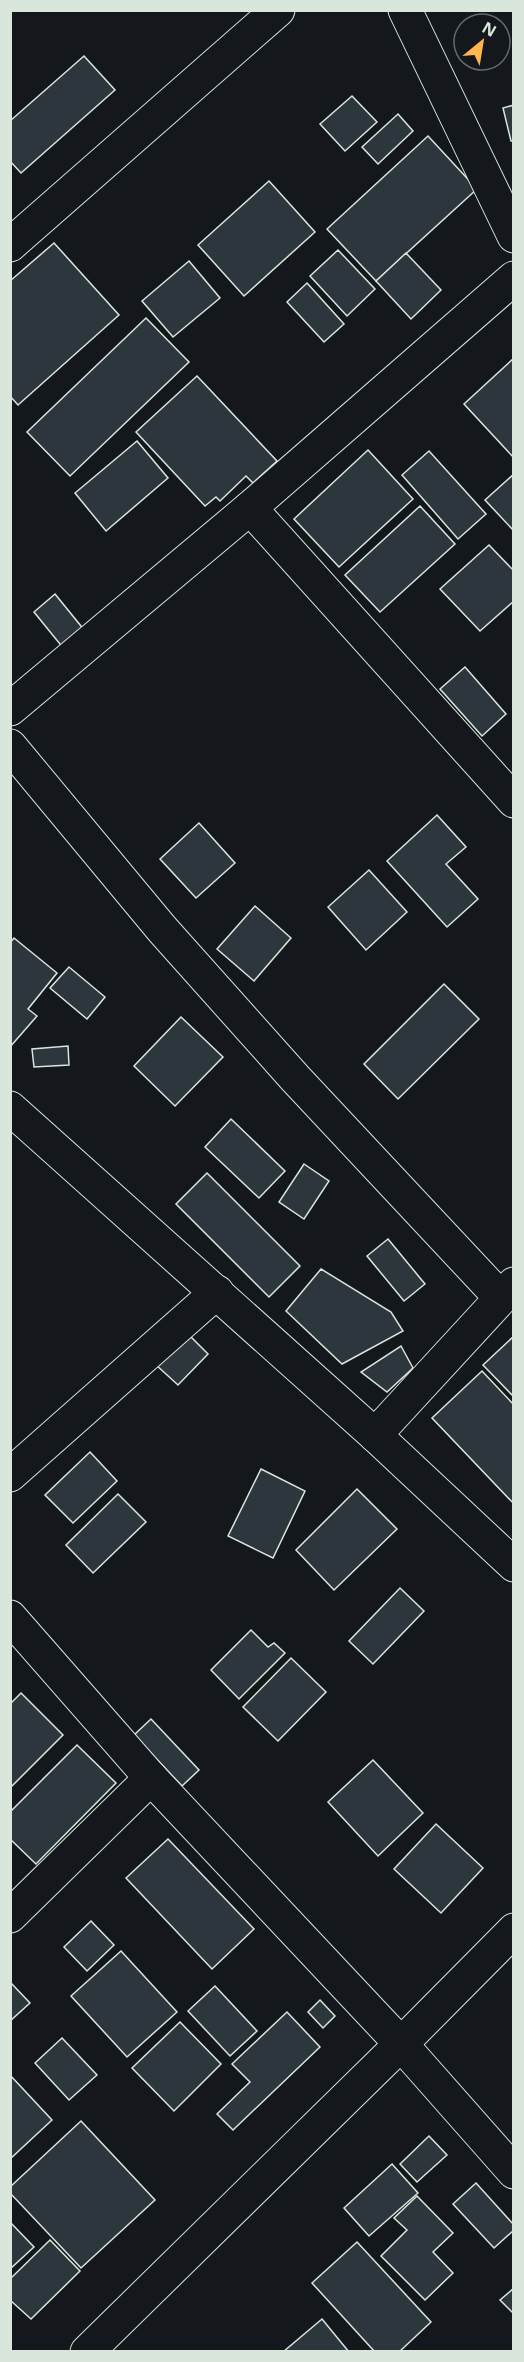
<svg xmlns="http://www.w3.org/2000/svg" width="524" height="2362" font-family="'Noto Sans',sans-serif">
  <rect width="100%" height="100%" fill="#14181c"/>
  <g fill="#2c363c" stroke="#d8e6dc" stroke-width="1.5">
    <polygon points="84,56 115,90 21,173 10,161 10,121"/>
    <polygon points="352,96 377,122 345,151 320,124"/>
    <polygon points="514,105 514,141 511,141 503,108"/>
    <polygon points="398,114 413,131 378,164 362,147"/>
    <polygon points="428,136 477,189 376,281 327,229"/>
    <polygon points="269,181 315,232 244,296 198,245"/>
    <polygon points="54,243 119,315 18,405 10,396 10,281"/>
    <polygon points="338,250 375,289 347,316 310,276"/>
    <polygon points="406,253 441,290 411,319 376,281"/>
    <polygon points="189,261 220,298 173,337 142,301"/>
    <polygon points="307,283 344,324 324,342 287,302"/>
    <polygon points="146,318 189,362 70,476 27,432"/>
    <polygon points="514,358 514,458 464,404"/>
    <polygon points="197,376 277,461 253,483 246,476 220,501 216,497 205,506 136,432"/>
    <polygon points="137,441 168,478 106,531 75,493"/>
    <polygon points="368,450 413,499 339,567 294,519"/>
    <polygon points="429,451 486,514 458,539 402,475"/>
    <polygon points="514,474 514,531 485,500"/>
    <polygon points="420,506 455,544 380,612 345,575"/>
    <polygon points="489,545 514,571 514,601 480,631 440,589"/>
    <polygon points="55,594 85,631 64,649 34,612"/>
    <polygon points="465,667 506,714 482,736 440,689"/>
    <polygon points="437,815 466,847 446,864 478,899 447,927 387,861"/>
    <polygon points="199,823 235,863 196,898 160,859"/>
    <polygon points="369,870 407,912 366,950 328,907"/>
    <polygon points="255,906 291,938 254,981 217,949"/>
    <polygon points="14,938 57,973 28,1009 37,1016 10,1047 10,943"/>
    <polygon points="69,967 105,997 87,1019 50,988"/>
    <polygon points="444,984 479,1019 398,1099 364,1064"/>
    <polygon points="181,1017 223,1057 175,1106 134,1066"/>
    <polygon points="68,1046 69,1065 34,1067 32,1049"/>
    <polygon points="231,1119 285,1171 259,1198 205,1147"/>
    <polygon points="304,1164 329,1181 304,1219 279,1202"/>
    <polygon points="207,1173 300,1266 269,1297 176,1204"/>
    <polygon points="388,1239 425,1284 404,1301 367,1256"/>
    <polygon points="321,1269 391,1312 403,1331 342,1364 286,1311"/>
    <polygon points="186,1332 208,1354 178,1385 155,1364"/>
    <polygon points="514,1336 514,1397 483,1365"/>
    <polygon points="401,1346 413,1368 387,1392 361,1372"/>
    <polygon points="482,1371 514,1405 514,1504 432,1418"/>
    <polygon points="90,1452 117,1481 73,1523 45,1495"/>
    <polygon points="261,1469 305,1491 273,1558 228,1536"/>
    <polygon points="357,1489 397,1529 334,1590 296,1550"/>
    <polygon points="118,1494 146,1522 93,1573 66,1545"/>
    <polygon points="400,1588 424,1611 373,1664 349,1641"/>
    <polygon points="251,1630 268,1647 274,1643 285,1653 239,1699 211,1670"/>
    <polygon points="291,1658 326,1692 278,1741 243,1707"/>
    <polygon points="21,1693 63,1735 10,1788 10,1704"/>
    <polygon points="151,1719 199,1770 182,1786 134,1735"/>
    <polygon points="77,1745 116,1783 36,1864 10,1839 10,1812"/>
    <polygon points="373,1760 423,1813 378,1856 328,1802"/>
    <polygon points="436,1824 483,1868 441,1913 394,1869"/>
    <polygon points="168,1839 254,1929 212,1969 126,1878"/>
    <polygon points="91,1921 114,1945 87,1971 64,1947"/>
    <polygon points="121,1951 177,2012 127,2057 71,1996"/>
    <polygon points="11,1983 30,2003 10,2021 10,1984"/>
    <polygon points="215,1986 257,2031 230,2056 188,2011"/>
    <polygon points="320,2000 335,2016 323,2028 308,2012"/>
    <polygon points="287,2012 320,2047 233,2130 217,2114 250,2082 232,2064"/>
    <polygon points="180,2022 221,2064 174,2111 132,2068"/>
    <polygon points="62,2038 97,2075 69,2100 35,2063"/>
    <polygon points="10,2075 52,2120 10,2159"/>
    <polygon points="81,2121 155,2200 81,2268 10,2193 10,2187"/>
    <polygon points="429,2136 447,2155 417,2182 400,2164"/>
    <polygon points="392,2164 418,2193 369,2236 344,2208"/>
    <polygon points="476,2183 514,2225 514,2230 494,2248 453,2204"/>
    <polygon points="417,2196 453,2233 433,2252 453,2273 425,2300 381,2256 407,2230 394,2218"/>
    <polygon points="10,2222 34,2247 10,2269"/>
    <polygon points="50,2240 80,2271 31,2319 10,2300 10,2279"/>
    <polygon points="357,2242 431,2322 399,2352 375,2352 312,2283"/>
    <polygon points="514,2288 514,2314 500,2300"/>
    <polygon points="322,2319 349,2352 283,2352"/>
  </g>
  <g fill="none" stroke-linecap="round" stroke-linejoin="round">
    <g stroke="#d8e6dc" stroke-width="35">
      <g id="minor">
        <polyline points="405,10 514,236"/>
        <polyline points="10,245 278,10"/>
        <polyline points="250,508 514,801"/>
        <polyline points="10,709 250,508 514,278"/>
        <polyline points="10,746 162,929 295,1078 500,1297"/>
        <polyline points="10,1108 375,1435 514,1565"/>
        <polyline points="375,1435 514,1284"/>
        <polyline points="10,1475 217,1292"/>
        <polyline points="10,1617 151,1778 401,2044 514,2172"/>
        <polyline points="10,1916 151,1778"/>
        <polyline points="87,2352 401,2044 514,1930"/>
      </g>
    </g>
    <use href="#minor" stroke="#14181c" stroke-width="33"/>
  </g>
  <rect width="524" height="2362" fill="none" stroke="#d8e6dc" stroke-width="24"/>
  <g transform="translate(482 42) rotate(30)"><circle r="28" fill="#14181c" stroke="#626a69" stroke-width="1.5"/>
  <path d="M0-4.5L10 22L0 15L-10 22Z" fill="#ffb74d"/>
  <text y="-9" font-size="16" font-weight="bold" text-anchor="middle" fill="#d8e6dc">N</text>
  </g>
</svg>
